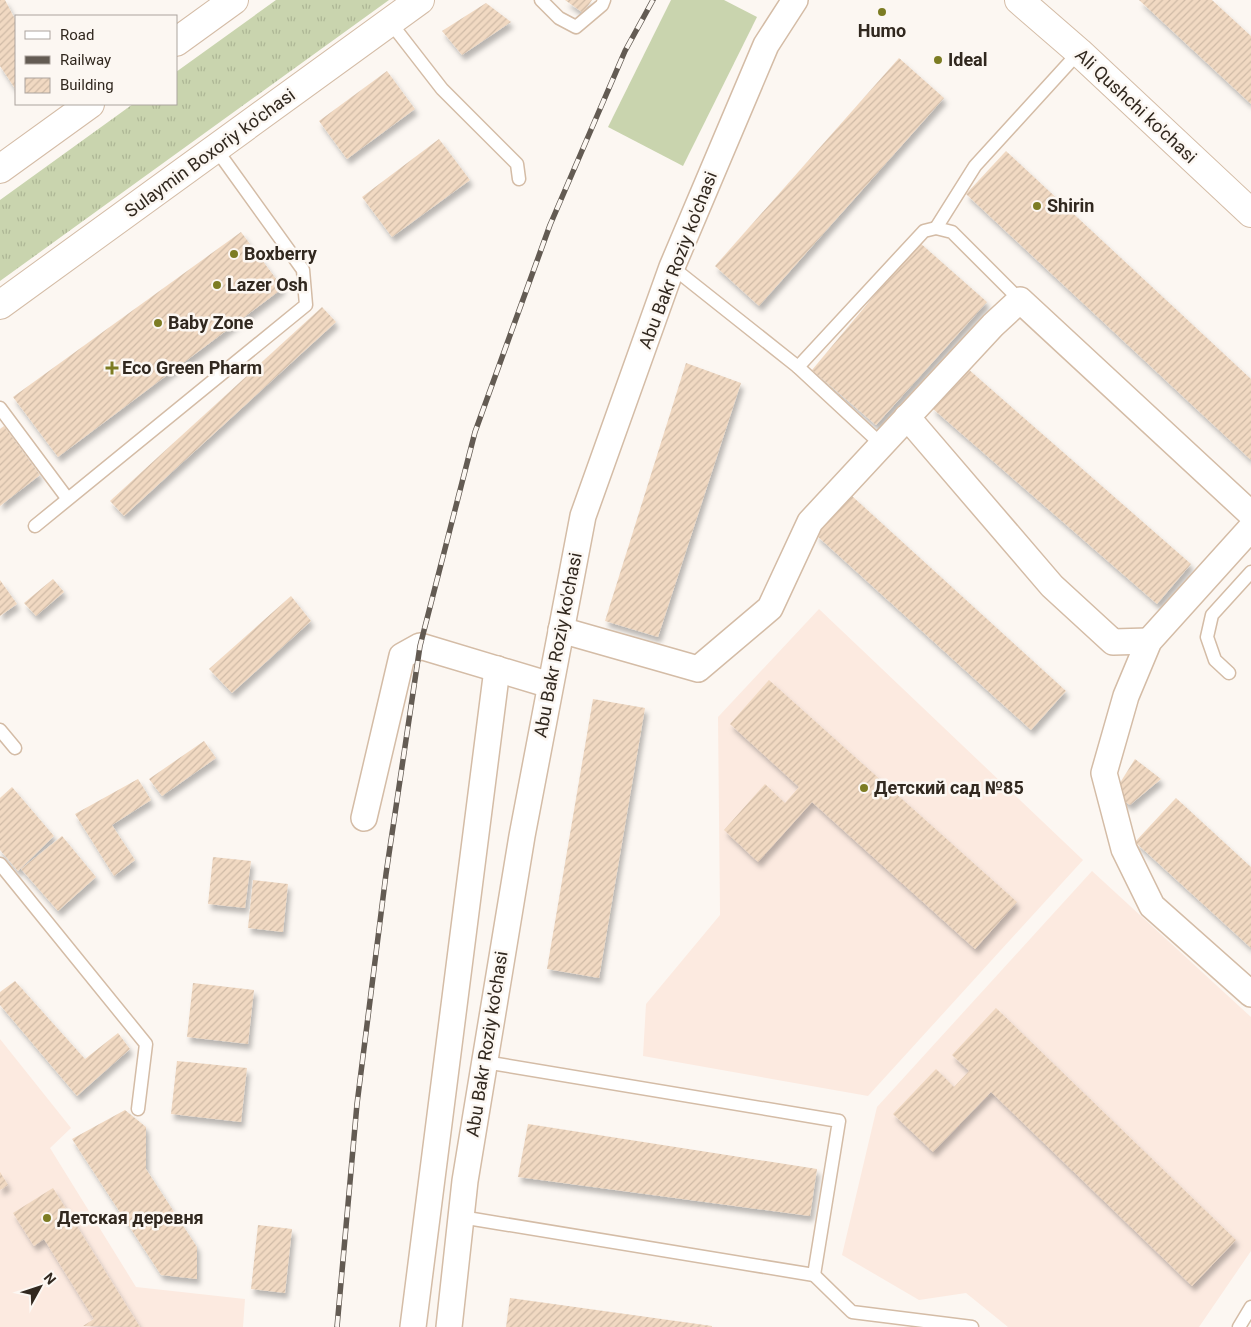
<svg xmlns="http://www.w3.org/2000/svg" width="1251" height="1327" font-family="Roboto,sans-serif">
  <defs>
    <pattern id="grass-tufts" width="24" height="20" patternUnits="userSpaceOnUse" patternTransform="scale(1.25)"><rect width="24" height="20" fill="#c9d4ae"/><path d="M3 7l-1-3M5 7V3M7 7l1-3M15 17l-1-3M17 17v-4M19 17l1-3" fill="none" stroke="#adb695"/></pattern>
    <pattern id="building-hatch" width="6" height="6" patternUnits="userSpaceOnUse" patternTransform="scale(1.25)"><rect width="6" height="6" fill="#f1d9c2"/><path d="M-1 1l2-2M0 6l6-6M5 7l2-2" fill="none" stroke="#cfbaa6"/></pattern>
    <filter id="shadow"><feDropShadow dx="3" dy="5.5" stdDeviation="2.5" flood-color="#0004"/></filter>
  </defs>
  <rect width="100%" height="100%" fill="#fcf7f2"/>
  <g fill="#fceae0">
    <polygon points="819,609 1083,860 868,1096 643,1056 646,1004 720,915 718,717"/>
    <polygon points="1092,871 1251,1017 1251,1251 1199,1327 1008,1327 966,1293 919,1300 842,1255 877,1107"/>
    <polygon points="0,1039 71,1128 50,1148 136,1287 245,1299 243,1327 0,1327"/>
  </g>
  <polygon fill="url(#grass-tufts)" points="276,0 389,0 0,281 0,200 133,104 176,104 176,72"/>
  <polygon fill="#c9d4ae" points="671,0 724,0 757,17 683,166 608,127"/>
  <g fill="url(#building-hatch)" filter="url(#shadow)">
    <polygon points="0,0 5,0 16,21 16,90 0,66"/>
    <polygon points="565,0 592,0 583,13"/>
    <polygon points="1139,0 1212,0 1251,36 1251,104"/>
    <polygon points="486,3 511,22 462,55 442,31"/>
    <polygon points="899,58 944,98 759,306 715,266"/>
    <polygon points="387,71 415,109 347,159 319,121"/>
    <polygon points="439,139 470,180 392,237 362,197"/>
    <polygon points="1006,151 1251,379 1251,460 966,194"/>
    <polygon points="241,232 283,288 58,457 13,397"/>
    <polygon points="919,242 987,302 876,425 812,370"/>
    <polygon points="322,307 336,322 124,516 110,501"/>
    <polygon points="686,363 741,383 658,637 605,621"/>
    <polygon points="967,368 1191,564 1157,604 932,408"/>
    <polygon points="4,426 40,475 0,506 0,429"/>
    <polygon points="852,496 1066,691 1031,730 816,535"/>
    <polygon points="53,579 64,592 36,616 24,603"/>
    <polygon points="0,580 17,604 0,616"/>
    <polygon points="291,596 311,621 232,693 209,669"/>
    <polygon points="769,680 1017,902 975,949 812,802 758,862 724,830 765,784 785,803 799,787 730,724"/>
    <polygon points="593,699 645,708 599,978 547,969"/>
    <polygon points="204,741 216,758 162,796 149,779"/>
    <polygon points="1135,759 1161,779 1130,805 1113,794"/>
    <polygon points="138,779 151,800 112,825 135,860 114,876 75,814"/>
    <polygon points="12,787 54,836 18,871 0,850 0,798"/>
    <polygon points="1176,798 1251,867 1251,948 1135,842"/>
    <polygon points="62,836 96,877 58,911 21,869"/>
    <polygon points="213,857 251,861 245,908 208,904"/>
    <polygon points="253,880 288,884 283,932 248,928"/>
    <polygon points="15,981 85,1059 118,1033 130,1049 77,1096 0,1005 0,992"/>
    <polygon points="193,983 254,990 248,1044 187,1037"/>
    <polygon points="996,1008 1236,1240 1192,1286 991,1092 933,1152 893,1114 936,1069 954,1087 969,1071 952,1055"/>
    <polygon points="177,1061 247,1068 241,1122 171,1114"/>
    <polygon points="125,1110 146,1127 146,1169 197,1247 197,1279 161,1275 72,1139"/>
    <polygon points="528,1124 817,1169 810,1216 518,1177"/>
    <polygon points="0,1172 8,1185 0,1190"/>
    <polygon points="53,1188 140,1327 83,1326 94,1319 44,1239 34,1246 13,1213"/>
    <polygon points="258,1225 292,1229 285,1293 251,1289"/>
    <polygon points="510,1298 712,1326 712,1327 506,1327"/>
  </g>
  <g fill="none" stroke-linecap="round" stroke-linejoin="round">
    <g stroke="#d4bca6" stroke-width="15">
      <g id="service">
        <polyline points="541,0 559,18 576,27 602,5 604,0"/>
        <polyline points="390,22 442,89 517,164 519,179"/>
        <polyline points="936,228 975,166 1079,52"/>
        <polyline points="672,267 798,367 882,445"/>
        <polyline points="798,367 924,231 936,228 952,232 1020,300"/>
        <polyline points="0,408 67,498"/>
        <polyline points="35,526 306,305 303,270 216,149"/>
        <polyline points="1229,673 1215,660 1207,637 1212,615 1251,572"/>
        <polyline points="0,730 15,748"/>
        <polyline points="0,864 146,1044 138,1109"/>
        <polyline points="461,1217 814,1275 839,1121 485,1062"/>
        <polyline points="814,1275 852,1312 972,1327"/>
        <polyline points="1239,1327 1251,1307"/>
      </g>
    </g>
    <g stroke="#d4bca6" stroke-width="28">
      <g id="minor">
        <polyline points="907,417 1052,586 1113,642 1149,641"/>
        <polyline points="1251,528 1149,641 1126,696 1104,773 1124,849 1152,906 1251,994"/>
        <polyline points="561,630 698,669 770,608 810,522 993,325 1020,300 1251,514"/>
        <polyline points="364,818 402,656 420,646 550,685"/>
        <polyline points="413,1327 497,669"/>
        <polyline points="449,1327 465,1181 522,836 583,516 672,267 766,45 795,0"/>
      </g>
    </g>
    <g stroke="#d4bca6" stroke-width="30">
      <g id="secondary">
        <polyline points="1019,0 1079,52 1251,213"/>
        <polyline points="176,42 234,0"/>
        <polyline points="0,169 90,104"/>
        <polyline points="0,305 420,0"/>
      </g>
    </g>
    <use href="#service" stroke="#fff" stroke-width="12"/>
    <use href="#minor" stroke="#fff" stroke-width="25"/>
    <use href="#secondary" stroke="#fff" stroke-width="28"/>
    <g stroke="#635b53" stroke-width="5.5">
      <polyline id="rail" points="337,1327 357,1104 386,874 420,646 475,432 550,225 625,51 653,0"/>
    </g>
    <use href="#rail" stroke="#fcf7f2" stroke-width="4" stroke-dasharray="11" stroke-linecap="butt"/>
  </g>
  <g fill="#7c7c23" stroke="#fcf7f2" stroke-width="2">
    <circle cx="882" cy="12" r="5"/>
    <circle cx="938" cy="60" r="5"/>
    <circle cx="1037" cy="206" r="5"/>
    <circle cx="234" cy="254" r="5"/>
    <circle cx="217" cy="285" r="5"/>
    <circle cx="158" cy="323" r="5"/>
    <path d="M109.5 360.5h5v5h5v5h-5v5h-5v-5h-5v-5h5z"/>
    <circle cx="864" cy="788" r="5"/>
    <circle cx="47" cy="1218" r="5"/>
  </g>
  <g text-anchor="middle" stroke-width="5" stroke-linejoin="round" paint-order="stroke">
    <g font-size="18" font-weight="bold" fill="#31281f" stroke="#fcf7f2" text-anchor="start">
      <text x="882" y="37" text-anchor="middle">Humo</text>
      <text x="948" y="66">Ideal</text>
      <text x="1047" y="212">Shirin</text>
      <text x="244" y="260">Boxberry</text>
      <text x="227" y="291">Lazer Osh</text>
      <text x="168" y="329">Baby Zone</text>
      <text x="122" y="374">Eco Green Pharm</text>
      <text x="874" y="794">Детский сад №85</text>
      <text x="57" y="1224">Детская деревня</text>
    </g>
    <g font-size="18" fill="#31281f" stroke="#fcf7f2">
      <text transform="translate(1136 106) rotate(43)" y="6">Ali Qushchi ko'chasi</text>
      <text transform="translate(210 153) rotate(-36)" y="6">Sulaymin Boxoriy ko'chasi</text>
      <text transform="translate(678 260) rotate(-69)" y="6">Abu Bakr Roziy ko'chasi</text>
      <text transform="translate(558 645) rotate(-79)" y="6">Abu Bakr Roziy ko'chasi</text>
      <text transform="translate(487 1044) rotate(-81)" y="6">Abu Bakr Roziy ko'chasi</text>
    </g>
  </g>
  <rect x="15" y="15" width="162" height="90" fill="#fcf7f2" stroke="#aba49e"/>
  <rect x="25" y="31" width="25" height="8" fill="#ffffff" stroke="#aba49e"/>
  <text x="60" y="40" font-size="15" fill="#31281f">Road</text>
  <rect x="25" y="56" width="25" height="8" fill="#635b53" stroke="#aba49e"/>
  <text x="60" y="65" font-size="15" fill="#31281f">Railway</text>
  <rect x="25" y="78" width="25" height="15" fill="url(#building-hatch)" stroke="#aba49e"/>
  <text x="60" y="90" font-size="15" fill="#31281f">Building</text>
  <g transform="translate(40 1287) rotate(50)" stroke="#fcf7f2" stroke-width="4" paint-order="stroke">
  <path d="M0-4L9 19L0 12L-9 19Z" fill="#31281f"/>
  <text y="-8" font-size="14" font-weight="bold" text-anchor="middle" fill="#31281f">N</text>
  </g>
</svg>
